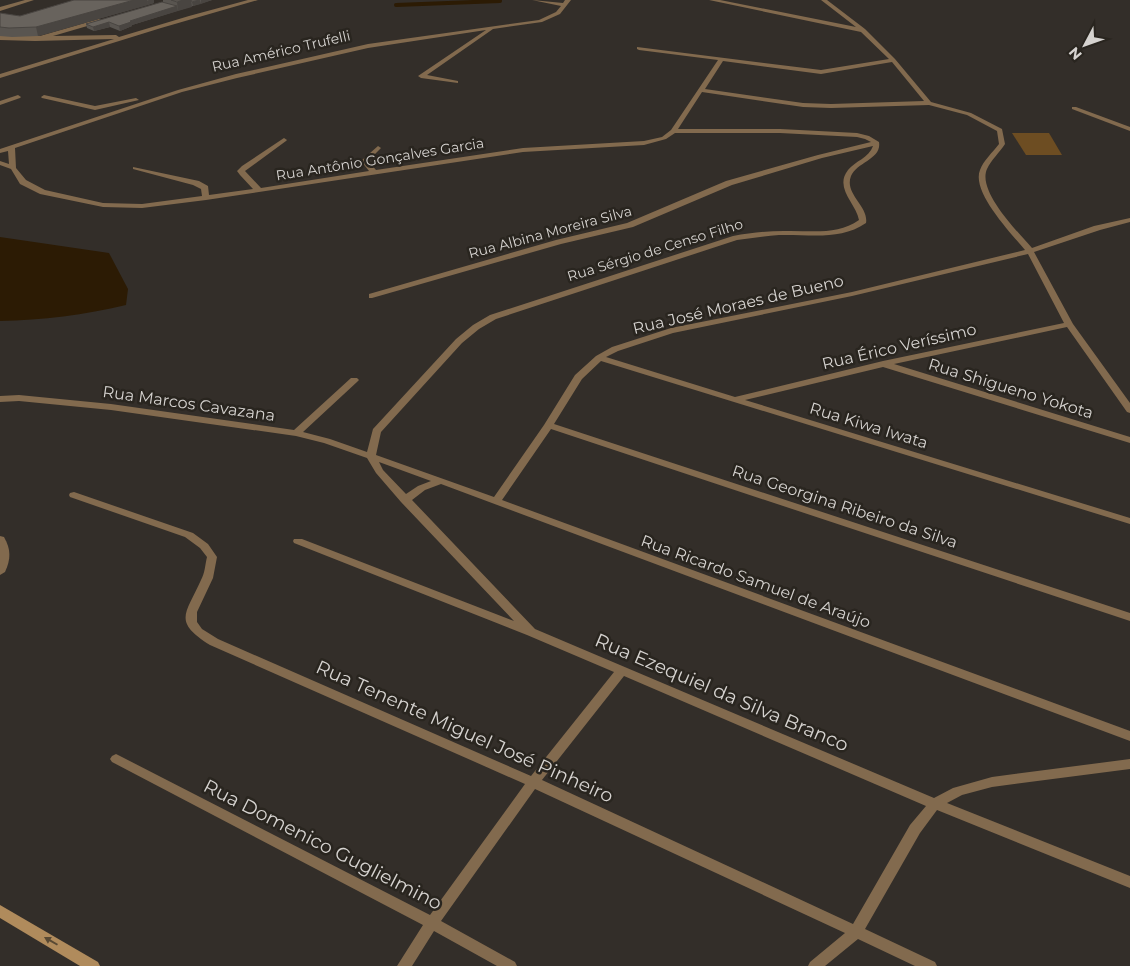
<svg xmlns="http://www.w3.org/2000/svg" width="1130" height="966" font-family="Montserrat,sans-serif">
  <rect width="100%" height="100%" fill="#332e29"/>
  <polygon fill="#6d4d22" points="1012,133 1049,133 1062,155 1026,155"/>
  <path fill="#2c1b04" d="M0,237L109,253L128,289L126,305C85,315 42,320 0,321Z"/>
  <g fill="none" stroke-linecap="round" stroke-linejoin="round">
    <polyline stroke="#2c1b04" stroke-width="4" points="396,5 500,1"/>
    <g fill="#826a4e" fill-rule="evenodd">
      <polygon points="25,0 34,0 0,11 0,7"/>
      <polygon points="248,0 258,0 161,28 0,78 0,74 114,39 35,41 0,40 0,36 40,36 99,19 102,21 101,22 53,36 116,35 119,37 189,16"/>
      <path d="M532,0L563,3L565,0H571L560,14L542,22L493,29L427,75L458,81V83L421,78L418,76L486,30L368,48L237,78L182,92L15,148L16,168L26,180L45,190L103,203L142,204L202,196L201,189L193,185L133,169V167L199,181L208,186L209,195L253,189L240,175L237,171L242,166L284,138L287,140L286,141L245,171L261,188L369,171L361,161L378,146L381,148L368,161L376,170L523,148L644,141L662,137L671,130L718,60L639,50L637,49V47L821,70L889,59L861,32L709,0H720L856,27L821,0H827L865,29L895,59L931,102L971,113L1002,129L1005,144C1000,152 991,160 987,169C977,191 1018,232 1032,248L1094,226L1130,218V222L1100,230L1034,252L1073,324L1130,403V413L1127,412L1067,327L894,364L1130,437V443L883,367L745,400L1130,518V524L601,361L582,379L554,424L1130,613V621L551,429L502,500L1130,731V741L441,484L425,490L412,500L535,629L934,798L953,788L992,777L1130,759V769L992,787L962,795L947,803L1130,876V888L937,810L920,833L865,929L935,962L937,966H915L858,939L825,966H808L810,962L845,933L535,789L441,921L515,962L517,966H497L434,931L412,966H397L423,925L112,762L110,759L112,756L116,754L120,756L430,915L525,784L210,645C172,621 186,614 201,580C205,573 205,565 207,557L200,548L185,537L70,497L69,495L70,493L74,492L193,533L208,544L217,557L213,578L197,612V622L202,629L218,639L531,776L614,672L527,635L294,543L293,541L294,539H302L514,621L401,502L376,473L367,458L324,443L296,436L111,410L19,401L0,402V396L19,395L111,404L294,430L351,378H357L359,380L357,382L303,432L330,439L367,452L373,429L456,339L473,325L490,315L733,236C750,233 767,231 784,231C809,230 837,236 859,220C856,203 834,188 848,170C855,161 869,158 873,146L822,158L732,185L633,227L561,244L372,298H369V294L556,240L627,223L726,181L818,155L871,142L865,139L857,137L780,133H675L666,139L644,145L523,152L206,200L142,208L103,207L40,194L20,184L11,169L0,165V161L9,164L8,151L0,153V149L178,90L236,74L368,44L539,20L556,12L561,6ZM723,61L821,74L892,62L924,101L831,104L803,103L705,89ZM702,92L803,107L831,108L929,105L967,115L997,131L999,144C993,152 983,161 980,170C971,192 1012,234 1025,250L852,292L671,328L612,347L596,356L575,375L544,425L494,497L376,455L381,432L462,343L479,329L496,319L737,240C751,238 765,236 779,235C809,234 840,241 866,223C869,206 844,194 851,176C857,162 882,159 879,142L869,136L857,133L780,129H678ZM1028,254L1064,323L883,361L735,397L606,357L618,351L673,333L852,296ZM379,462L431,481L418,486L406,494L383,470ZM624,676L926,806L910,825L853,924L542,780Z"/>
      <polygon points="18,95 21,97 20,98 0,105 0,101"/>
      <polygon points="44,95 95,106 136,98 139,100 95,110 42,98 41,97"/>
      <polygon points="1072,107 1076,107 1130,127 1130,131 1072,109"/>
      <path d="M0,536L4,537C11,549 11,559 5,572L0,575Z"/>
    </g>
    <polygon fill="#b08b5c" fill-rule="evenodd" points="0,905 98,962 100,966 80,966 0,918"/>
  </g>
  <g fill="#595550">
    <polygon points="74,0 154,0 154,3 38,36 12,37 0,36 0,13 20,16"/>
    <polygon points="163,0 212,0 132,25 132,26 120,31 110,27 94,31 87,28 86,24 163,2"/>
  </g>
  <g fill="#494541">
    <polygon points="134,0 147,0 148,5 38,36 36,27"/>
    <polygon points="149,0 154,0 154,3 148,5 147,1"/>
    <polygon points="183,0 191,0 192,7 178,11 177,2"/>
    <polygon points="200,0 201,4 193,6 192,2"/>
    <polygon points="201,0 212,0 201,4"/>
    <polygon points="177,6 178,11 132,25 132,26 120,31 119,26 130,21"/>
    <polygon points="109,22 110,27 94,31 93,27"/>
  </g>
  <g fill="#68635d" stroke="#494541">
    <polygon points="74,0 134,0 36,27 9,28 0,27 0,13 20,16"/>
    <polygon points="171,0 183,0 177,2"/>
    <polygon points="191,0 199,0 192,2"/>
    <polygon points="162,2 177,6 130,21 131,22 119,26 109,22 93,27 86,24"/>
  </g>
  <defs><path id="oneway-solid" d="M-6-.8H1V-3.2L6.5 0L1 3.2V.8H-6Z" transform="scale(1.25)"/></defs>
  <use fill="#584934" href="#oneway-solid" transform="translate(51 941) rotate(-150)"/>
  <g text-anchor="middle" stroke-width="5" stroke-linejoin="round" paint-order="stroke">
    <g font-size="14" fill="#d6d3d0" stroke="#29251f">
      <text transform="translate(281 51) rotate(-13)" y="5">Rua Américo Trufelli</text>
      <text transform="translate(380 159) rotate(-9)" y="5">Rua Antônio Gonçalves Garcia</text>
      <text transform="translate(550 232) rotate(-15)" y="5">Rua Albina Moreira Silva</text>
      <text transform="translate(655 250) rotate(-17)" y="5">Rua Sérgio de Censo Filho</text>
    </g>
    <g font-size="16" fill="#d6d3d0" stroke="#29251f">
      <text transform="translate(738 304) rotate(-13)" y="6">Rua José Moraes de Bueno</text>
      <text transform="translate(899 346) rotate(-13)" y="6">Rua Érico Veríssimo</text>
      <text transform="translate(1011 388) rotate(17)" y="6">Rua Shigueno Yokota</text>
      <text transform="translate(189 403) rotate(8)" y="6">Rua Marcos Cavazana</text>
      <text transform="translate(869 425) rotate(17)" y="6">Rua Kiwa Iwata</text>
      <text transform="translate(845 506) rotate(18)" y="6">Rua Georgina Ribeiro da Silva</text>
      <text transform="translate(756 581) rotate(20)" y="6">Rua Ricardo Samuel de Araújo</text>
    </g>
    <g font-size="19" fill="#d6d3d0" stroke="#29251f">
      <text transform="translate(722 692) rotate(23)" y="7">Rua Ezequiel da Silva Branco</text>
      <text transform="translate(465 731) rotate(24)" y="7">Rua Tenente Miguel José Pinheiro</text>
      <text transform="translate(323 844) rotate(27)" y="7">Rua Domenico Guglielmino</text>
    </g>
  </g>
  <g transform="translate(1085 45) rotate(229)" stroke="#29251f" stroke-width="4" paint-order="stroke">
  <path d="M0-4L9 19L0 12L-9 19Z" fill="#d6d3d0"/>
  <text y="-8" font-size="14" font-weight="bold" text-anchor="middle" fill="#d6d3d0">N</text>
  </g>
</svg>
